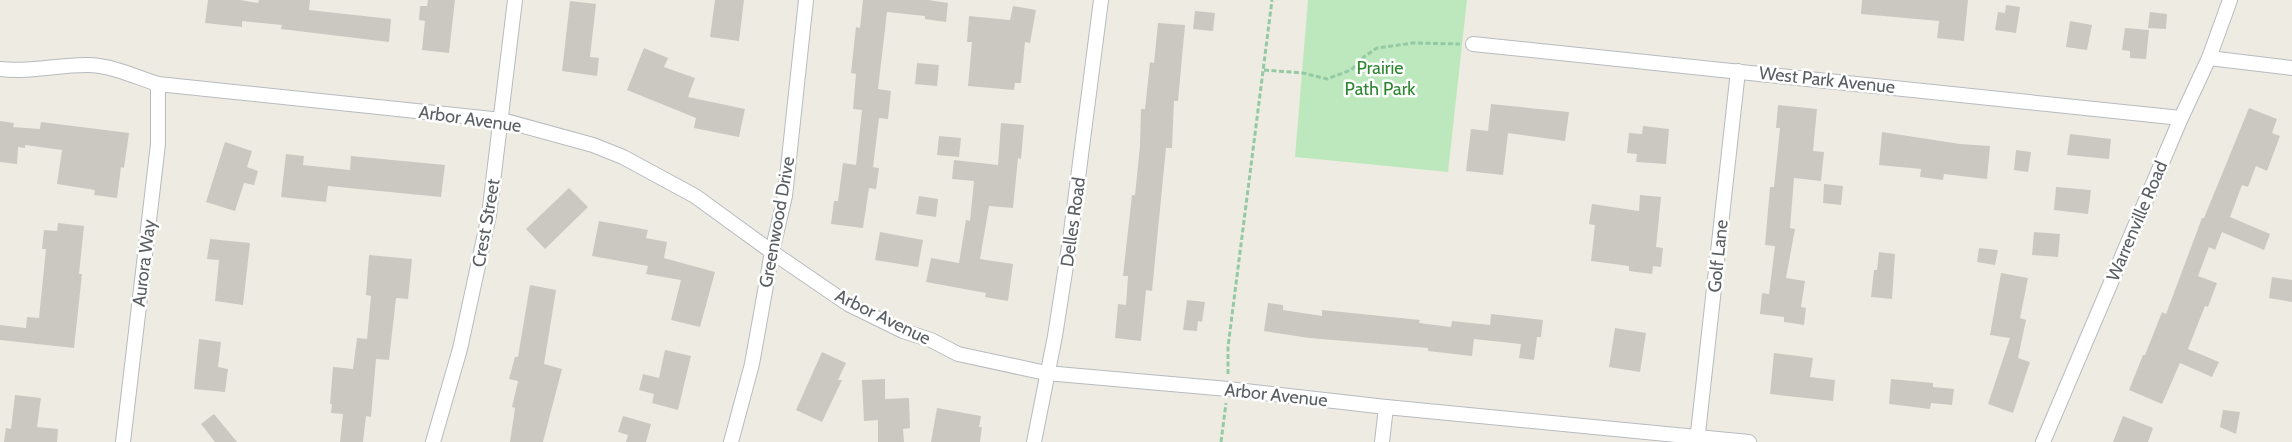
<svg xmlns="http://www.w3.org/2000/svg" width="2292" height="442" font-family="Cabin,sans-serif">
  <rect width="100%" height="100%" fill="#eeece2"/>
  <polygon fill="#bde8bd" points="1308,0 1467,0 1448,172 1295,157"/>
  <g fill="#cbc8c1">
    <polygon points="208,0 240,0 258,3 259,0 310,0 309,10 391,19 389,42 281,29 282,25 242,21 242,27 205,23"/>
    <polygon points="428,0 455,0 449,53 422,50 425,21 419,20 420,6 427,6"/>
    <polygon points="715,0 744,0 739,41 710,37"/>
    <polygon points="863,0 928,0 948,3 946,22 925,19 925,16 887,12 878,89 891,91 888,119 879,118 873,167 879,168 876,189 869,188 863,228 831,224 834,201 838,201 843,163 856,165 862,110 853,109 856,74 851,73 856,27 860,28"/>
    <polygon points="1862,0 1968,0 1964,41 1937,38 1939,21 1861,14"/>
    <polygon points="570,1 596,4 590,57 599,58 597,76 562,71"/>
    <polygon points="2006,5 2020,7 2016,33 1995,30 1998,12 2005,13"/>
    <polygon points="1013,6 1036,10 1030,43 1025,42 1021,83 1015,83 1014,90 968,86 972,42 967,42 969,16 1010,20"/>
    <polygon points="1195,11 1215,13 1213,31 1193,29"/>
    <polygon points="2150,12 2167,14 2166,29 2148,28"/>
    <polygon points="2070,21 2092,25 2087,50 2066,47"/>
    <polygon points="1158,23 1185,25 1178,101 1174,101 1172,148 1166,148 1152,291 1146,290 1141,341 1115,338 1118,304 1126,305 1128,276 1123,276 1132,195 1135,195 1140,146 1141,109 1145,109 1150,62 1154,63"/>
    <polygon points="2125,28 2149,30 2146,59 2130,58 2130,51 2122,50"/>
    <polygon points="644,48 668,58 664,67 695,78 688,97 745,109 739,137 694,128 696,118 627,90"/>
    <polygon points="917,63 939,65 937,86 915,84"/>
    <polygon points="1491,104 1569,112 1565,141 1508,133 1503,175 1466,171 1471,129 1488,131"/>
    <polygon points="1778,105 1817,109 1813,151 1824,152 1821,181 1794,178 1790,228 1795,229 1786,278 1805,281 1801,307 1806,308 1804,325 1784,322 1784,317 1760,314 1762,293 1769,294 1775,246 1765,245 1770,187 1774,187 1780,128 1776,128"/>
    <polygon points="2249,108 2277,119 2272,133 2280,136 2267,171 2256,166 2248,187 2242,185 2230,217 2270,234 2264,250 2222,232 2215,250 2209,247 2198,276 2217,283 2208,307 2205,306 2188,349 2219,362 2212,377 2180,363 2162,404 2129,390 2143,355 2145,355 2162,312 2166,314 2202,218 2204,218"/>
    <polygon points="0,121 14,123 13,127 40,129 41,122 129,133 124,168 121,167 117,198 94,195 95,190 57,184 62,150 25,145 25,148 18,147 17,164 0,162"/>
    <polygon points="1001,123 1024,125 1021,159 1018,158 1013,208 989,206 980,259 1013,264 1008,301 985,297 986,293 926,282 931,258 959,263 966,220 970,221 974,181 952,179 954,160 998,165"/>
    <polygon points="1643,126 1669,129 1666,164 1636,162 1637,154 1627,153 1629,133 1642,134"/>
    <polygon points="1882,132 1960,144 1990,146 1987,179 1944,174 1943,180 1920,177 1921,169 1879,165"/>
    <polygon points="2070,134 2111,139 2109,159 2067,155"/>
    <polygon points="939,136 961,138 959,157 937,155"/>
    <polygon points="225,142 252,151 247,167 258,171 254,185 244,183 235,211 206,202"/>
    <polygon points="2016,150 2031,152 2028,172 2014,170"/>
    <polygon points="286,154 304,156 303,165 350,170 351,156 445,165 441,197 328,186 326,202 281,197"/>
    <polygon points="1824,184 1843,186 1841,205 1823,203"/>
    <polygon points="2056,187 2091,190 2088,214 2054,210"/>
    <polygon points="569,188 588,207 545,249 526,229"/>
    <polygon points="1640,195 1661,197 1656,247 1663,248 1661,267 1653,266 1652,274 1629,271 1629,266 1591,261 1595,225 1589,224 1592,204 1639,211"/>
    <polygon points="919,196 938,199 936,217 916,214"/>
    <polygon points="599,221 648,230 646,238 667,242 664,258 715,272 700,327 671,320 681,280 646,274 648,266 592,256"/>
    <polygon points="58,223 84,226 79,274 82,274 74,348 0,340 0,325 26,328 27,317 39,318 46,249 42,249 44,230 57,231"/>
    <polygon points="880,232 923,240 918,267 875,260"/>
    <polygon points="2034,232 2060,234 2058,257 2032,255"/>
    <polygon points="210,239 250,243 243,305 215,301 219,260 207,259"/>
    <polygon points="1979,248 1998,250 1995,265 1977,262"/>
    <polygon points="1879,252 1895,254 1892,299 1871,297 1874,270 1877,270"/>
    <polygon points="369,255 412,259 408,299 396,298 389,360 376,359 371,417 366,416 363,442 340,442 343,414 331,413 332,404 330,404 333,367 353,369 357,338 367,339 371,296 366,295"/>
    <polygon points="2001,273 2028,278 2020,318 2026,320 2018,358 2030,362 2013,413 1988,404 2010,338 1990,335"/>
    <polygon points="2272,277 2292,280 2292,302 2269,298"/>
    <polygon points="530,285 556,290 544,364 562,369 543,442 510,442 515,408 512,407 518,381 509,379 515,357 518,357"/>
    <polygon points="1187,300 1205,302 1202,322 1198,321 1197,331 1183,330"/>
    <polygon points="1268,303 1283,305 1283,310 1322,316 1322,310 1420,320 1419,323 1451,327 1452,321 1490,325 1491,314 1543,320 1541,337 1537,337 1534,360 1519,358 1521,344 1474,339 1472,356 1428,351 1428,348 1309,338 1264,331"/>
    <polygon points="1615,328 1646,333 1640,372 1609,367"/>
    <polygon points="199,339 221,342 218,367 228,369 225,392 194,389"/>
    <polygon points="665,350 691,356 678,410 652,403 654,394 639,390 643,374 659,378"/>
    <polygon points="822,352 846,363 838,380 842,380 822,422 796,410"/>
    <polygon points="1774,353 1813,358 1810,377 1835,380 1833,401 1770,394"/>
    <polygon points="885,379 885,399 909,398 910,428 903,429 904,442 878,442 878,420 864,421 862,380"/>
    <polygon points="1891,379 1933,383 1933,387 1954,389 1952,405 1931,403 1930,409 1889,404"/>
    <polygon points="15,395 41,398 37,427 58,429 57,442 4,442 6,428 11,429"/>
    <polygon points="937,408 981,416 979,427 982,427 980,442 931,442"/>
    <polygon points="2223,410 2240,412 2236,434 2220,427"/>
    <polygon points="214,414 237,442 215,442 201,424"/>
    <polygon points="623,416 651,424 646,442 626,442 628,435 618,432"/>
    <polygon points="2123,416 2153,428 2148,442 2113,442"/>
  </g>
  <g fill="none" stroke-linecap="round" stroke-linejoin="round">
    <g stroke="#b7bbbf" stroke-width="16">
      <g id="minor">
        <polyline points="1473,44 2181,118"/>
        <polyline points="2209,58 2292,68"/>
        <path d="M0,69C30,73 60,64 90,65C113,66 136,77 158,84L502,120L593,145L623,157L695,196L772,252L848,304L903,331L931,340L958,354L1046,373L1228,389L1386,407L1749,442"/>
        <polyline points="123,442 158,144 158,84"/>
        <polyline points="433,442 460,349 489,215 515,0"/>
        <polyline points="731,442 752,364 772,252 785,196 806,0"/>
        <polyline points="1034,442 1055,336 1070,240 1101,0"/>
        <polyline points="1382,442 1386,407"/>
        <polyline points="1697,442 1738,71"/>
        <polyline points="2043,442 2181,118 2209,58 2230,0"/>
      </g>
    </g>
    <g stroke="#95c9a4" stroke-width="3" stroke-dasharray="5 2.5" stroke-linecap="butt">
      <polyline points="1264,70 1303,73 1327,79 1351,70 1365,56 1377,48 1413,43 1460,44"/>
      <polyline points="1228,374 1228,347 1272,0"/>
      <polyline points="1221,442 1226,403"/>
    </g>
    <use href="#minor" stroke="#fff" stroke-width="14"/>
  </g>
  <g text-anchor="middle" stroke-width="5" stroke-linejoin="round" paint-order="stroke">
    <g font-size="18" fill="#2f8632" stroke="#fff">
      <text x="1380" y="74">Prairie<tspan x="1380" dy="21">Path Park</tspan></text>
    </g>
    <g font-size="18" fill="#5a5f64" stroke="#fff">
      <text transform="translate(1827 80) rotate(6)" y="6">West Park Avenue</text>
      <text transform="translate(470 119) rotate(8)" y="6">Arbor Avenue</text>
      <text transform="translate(2137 221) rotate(-67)" y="6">Warrenville Road</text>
      <text transform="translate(777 222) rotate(-80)" y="6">Greenwood Drive</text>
      <text transform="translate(1073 222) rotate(-82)" y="6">Delles Road</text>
      <text transform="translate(486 223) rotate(-80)" y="6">Crest Street</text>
      <text transform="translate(1718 256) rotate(-84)" y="6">Golf Lane</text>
      <text transform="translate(144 263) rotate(-83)" y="6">Aurora Way</text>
      <text transform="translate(883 317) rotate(26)" y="6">Arbor Avenue</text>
      <text transform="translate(1276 395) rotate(6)" y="6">Arbor Avenue</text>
    </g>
  </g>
</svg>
